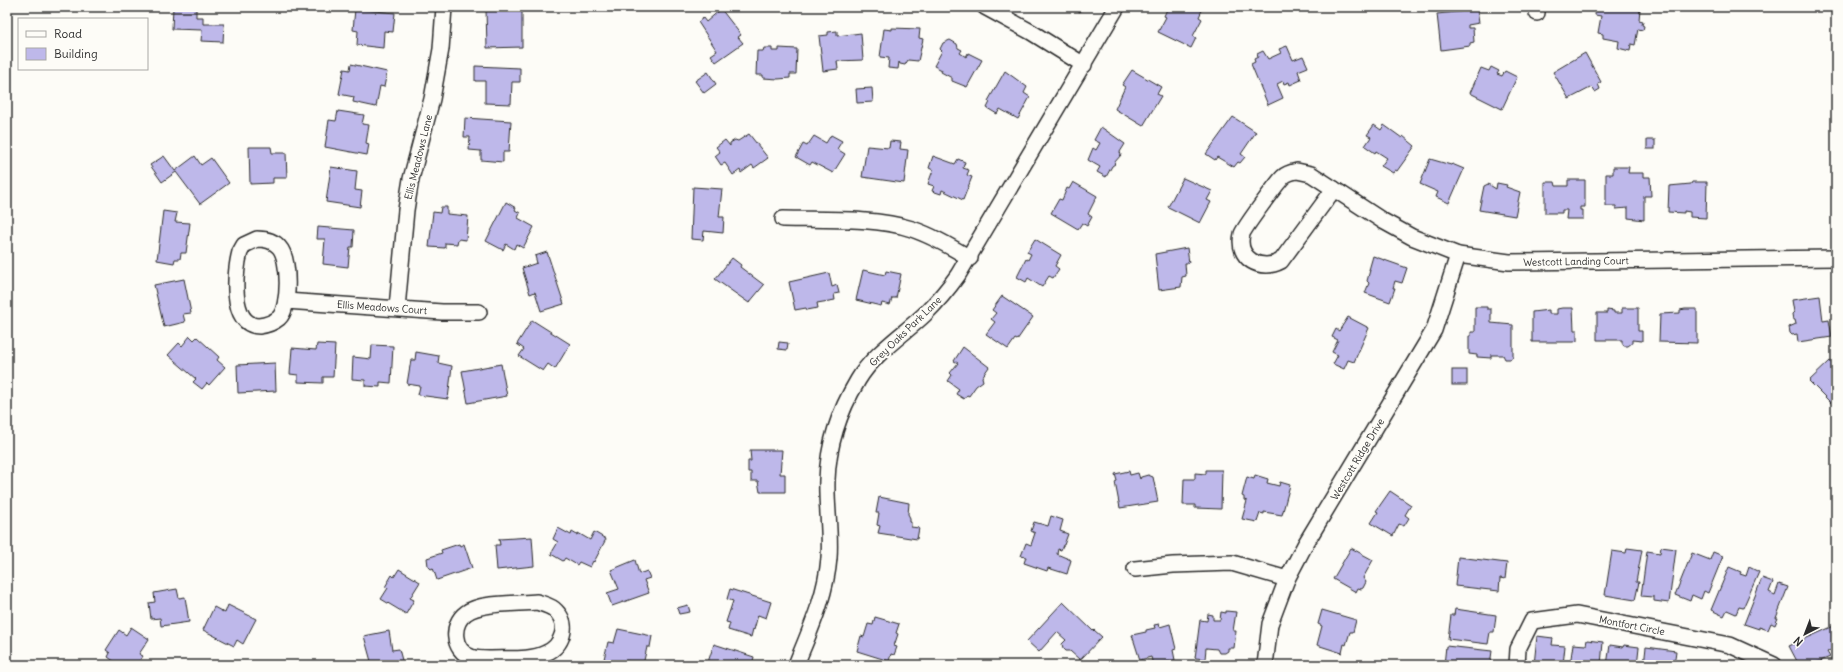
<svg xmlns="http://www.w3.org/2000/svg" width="1843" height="672" font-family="Delius,sans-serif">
  <rect width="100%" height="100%" fill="#fdfcf7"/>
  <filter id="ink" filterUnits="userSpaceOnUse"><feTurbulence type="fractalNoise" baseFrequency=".025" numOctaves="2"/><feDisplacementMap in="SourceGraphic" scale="8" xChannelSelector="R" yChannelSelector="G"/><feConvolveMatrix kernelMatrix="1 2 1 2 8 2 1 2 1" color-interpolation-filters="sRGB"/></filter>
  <g filter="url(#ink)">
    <g fill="#beb8ea" stroke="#2b2b2b">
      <polygon points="173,7 196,7 196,17 203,17 203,24 224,24 223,42 201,41 202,30 172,29"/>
      <polygon points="1072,7 1083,7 1080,12"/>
      <polygon points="1168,7 1197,7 1202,10 1199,17 1202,19 1193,36 1196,38 1191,48 1158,32 1166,17 1164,16"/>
      <polygon points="1596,7 1628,7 1640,9 1639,20 1643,21 1642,25 1644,26 1643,30 1638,29 1635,45 1631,44 1630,51 1618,48 1619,41 1603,38 1603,34 1598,33 1601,16 1595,15"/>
      <polygon points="355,9 395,13 393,32 384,31 383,48 357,45 358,31 353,30"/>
      <polygon points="486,9 522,9 522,47 487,48"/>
      <polygon points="721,9 741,35 738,37 743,43 716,62 711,55 717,51 698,22 703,18 706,22"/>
      <polygon points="1477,10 1479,23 1468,25 1468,28 1473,28 1474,42 1470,43 1470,46 1441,50 1437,14"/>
      <polygon points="892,28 920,29 919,38 923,39 918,61 908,60 905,65 900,64 899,62 898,69 888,68 889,58 880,57 884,29 892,30"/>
      <polygon points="837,31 837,36 861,33 863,60 837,61 838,69 823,71 819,36 828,35 828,32"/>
      <polygon points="950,40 957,44 958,48 962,50 960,53 966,57 968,53 982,60 967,87 952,81 952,78 941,72 942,70 934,66 942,51 940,49 943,43"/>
      <polygon points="1287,46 1293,60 1303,56 1308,67 1298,71 1301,80 1290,85 1289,82 1284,84 1283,81 1277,84 1283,98 1268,105 1251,64 1255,62 1254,59 1258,57 1257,54 1263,51 1268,59 1281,53 1279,49"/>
      <polygon points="764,48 772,48 772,51 779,51 779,48 797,49 796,74 790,74 790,78 778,79 763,78 763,75 756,75 757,51 763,51"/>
      <polygon points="1585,53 1601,82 1598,84 1600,89 1595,92 1592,87 1569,99 1553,72"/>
      <polygon points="351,64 387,72 384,87 380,86 376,107 353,102 354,97 339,94 344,69 350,70"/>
      <polygon points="475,66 520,68 520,82 512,82 511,104 485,103 485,81 475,81"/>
      <polygon points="1491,67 1499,71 1497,74 1502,76 1505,71 1517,77 1502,109 1470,93 1481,68 1489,71"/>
      <polygon points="1132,70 1161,87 1157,94 1161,96 1143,126 1115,109 1125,87 1122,85"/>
      <polygon points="1005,71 1027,87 1024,93 1030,97 1018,119 1000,109 997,114 987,108 990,102 988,101"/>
      <polygon points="708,72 716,84 704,93 695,81"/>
      <polygon points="872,88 873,102 857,103 856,89"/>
      <polygon points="338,111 364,115 362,124 369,125 366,143 369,144 367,155 325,147 329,120 336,121"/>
      <polygon points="1233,117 1256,132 1241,154 1245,157 1240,163 1238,162 1234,167 1217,157 1215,160 1206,154"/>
      <polygon points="465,118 511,121 509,152 503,152 503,162 481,160 481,151 469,150 470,137 464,137"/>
      <polygon points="1374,125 1381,130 1384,125 1402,138 1403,136 1415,146 1397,171 1395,170 1393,173 1381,166 1387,158 1376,151 1375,153 1365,146 1371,137 1367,135"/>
      <polygon points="1101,127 1125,144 1120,152 1121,155 1114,163 1115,164 1112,166 1106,177 1097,172 1100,167 1088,160 1093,148 1096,150 1100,143 1094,140"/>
      <polygon points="749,134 768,158 754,168 752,165 741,173 740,170 733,175 725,163 721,165 715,156 720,152 716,147 725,140 730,146 730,143 735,140 738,141"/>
      <polygon points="831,135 842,141 837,149 845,154 833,173 812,162 810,165 796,157 803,144 807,146 814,136 826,143"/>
      <rect x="1647" y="140" width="8" height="9"/>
      <polygon points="890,141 901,142 900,149 908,150 904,183 862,177 867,146 889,148"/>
      <polygon points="249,147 271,147 272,153 286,153 287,178 273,178 273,183 250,184"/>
      <polygon points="164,156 175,171 195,156 201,165 211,158 229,183 200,204 176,172 162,182 150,165"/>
      <polygon points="933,156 955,164 958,159 965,162 963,168 969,170 967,175 972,177 963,200 942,190 941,194 932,191 934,186 928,184 933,170 929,168"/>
      <polygon points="1430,159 1451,165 1452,164 1464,169 1449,203 1436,197 1438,192 1420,184"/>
      <polygon points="331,167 357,171 355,190 362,191 360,207 326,202"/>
      <polygon points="1613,167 1629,167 1628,173 1643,173 1643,177 1650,177 1651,196 1644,196 1644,220 1628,218 1628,208 1616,209 1616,206 1606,206 1606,174 1613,174"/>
      <polygon points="1183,178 1212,191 1207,200 1211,202 1200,223 1168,207"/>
      <polygon points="1568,180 1585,180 1585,207 1580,207 1580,210 1583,210 1583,219 1566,219 1567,210 1562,210 1562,213 1545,213 1545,182 1555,182 1556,186 1568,186"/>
      <polygon points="1073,182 1097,196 1088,214 1092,217 1087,226 1082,223 1078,229 1051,213 1059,199 1062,200 1067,188 1069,189"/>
      <polygon points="1692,182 1707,182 1706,218 1690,217 1690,212 1684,211 1684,213 1668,212 1669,186 1691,184"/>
      <polygon points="1497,183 1507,185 1506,187 1520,192 1515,216 1479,210 1484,186 1488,184 1496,189"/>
      <polygon points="693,187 722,189 719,217 724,217 723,233 704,231 703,240 691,239"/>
      <polygon points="506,202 516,208 515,210 520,213 518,218 534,227 523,248 516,244 514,249 506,244 503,250 486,241"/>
      <polygon points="441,207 447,207 447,214 468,216 466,240 458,239 457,244 445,243 445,248 429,247 433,212 440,213"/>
      <polygon points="163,211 177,213 175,222 190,223 186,253 181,253 180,259 175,259 174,263 157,260"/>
      <polygon points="318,227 354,230 353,247 350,247 348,267 323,264 325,239 317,239"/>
      <polygon points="1035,239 1061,255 1055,266 1059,269 1053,278 1049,276 1042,287 1028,278 1026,282 1017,277 1026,259 1028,260 1031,254 1027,252"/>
      <polygon points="1187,248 1189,263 1185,263 1186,276 1182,277 1181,287 1159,290 1155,254"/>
      <polygon points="547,252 564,304 541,311 535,292 530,294 522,268 537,263 535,256"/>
      <polygon points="1373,256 1407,268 1402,283 1395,281 1393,288 1395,288 1390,302 1365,293 1369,283 1367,281 1370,270 1369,270"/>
      <polygon points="732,258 741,265 740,267 764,285 749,303 715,279"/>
      <polygon points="863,270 885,275 886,271 901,274 896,298 892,298 890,305 882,303 881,306 856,300"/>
      <polygon points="829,273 832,287 837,285 839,293 834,294 835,300 817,303 818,308 807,310 806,308 795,310 789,282"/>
      <polygon points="184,279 191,313 183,314 185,322 164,327 154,285"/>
      <polygon points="1002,296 1033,317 1017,340 1015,339 1008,349 986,334 995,322 991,319 996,313 992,310"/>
      <polygon points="1820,296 1823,321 1829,320 1832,337 1798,342 1797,334 1792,335 1790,333 1789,327 1796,324 1795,320 1793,320 1792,314 1794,312 1792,300"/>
      <polygon points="1475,307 1487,307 1487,309 1491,309 1491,323 1513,325 1513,357 1510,359 1505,359 1503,355 1491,355 1491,358 1477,357 1477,355 1469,354 1469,336 1471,336 1471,332 1475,332"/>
      <polygon points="1562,308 1573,308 1574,330 1577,330 1577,341 1574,342 1532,342 1532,312 1549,310 1549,314 1557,314 1557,309"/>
      <polygon points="1622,308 1638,308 1638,331 1642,331 1642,341 1632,340 1632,343 1628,346 1624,346 1622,343 1622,340 1597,340 1597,313 1607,313 1607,310 1614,311 1614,313 1622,313"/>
      <polygon points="1685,309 1697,309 1697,343 1659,342 1660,314 1680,313 1680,310"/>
      <polygon points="1348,317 1369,328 1354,362 1348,360 1344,369 1333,364 1338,355 1332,352 1338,340 1332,337 1336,329 1339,331"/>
      <polygon points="532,320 570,344 555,369 548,364 543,371 519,356 524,349 517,344"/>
      <polygon points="190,336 194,340 197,337 219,357 217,360 225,367 209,385 207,383 202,389 193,382 196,379 168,355 179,343 182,346"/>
      <polygon points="779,342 788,343 787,350 778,349"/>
      <polygon points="317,344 335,345 333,377 323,377 323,383 298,382 298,375 290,374 292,348 316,350"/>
      <polygon points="372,345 393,346 391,383 380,382 380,387 365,386 365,380 352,379 353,357 371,359"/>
      <polygon points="963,347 989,367 982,377 983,381 976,386 969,396 967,395 964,399 956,394 959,389 948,381 952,375 950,373 958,363 954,361"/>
      <polygon points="416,352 439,356 438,363 452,366 448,399 418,395 420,386 407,384 411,360 415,360"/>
      <polygon points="1830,361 1836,366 1836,408 1809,381"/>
      <polygon points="275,363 276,391 238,393 237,365"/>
      <polygon points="501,364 507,396 468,403 462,371"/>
      <rect x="1452" y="370" width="15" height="15"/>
      <polygon points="750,450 782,450 780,474 785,474 785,492 760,492 758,481 751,481 751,472 748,472 748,461 751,461"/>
      <polygon points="1206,470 1222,470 1221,509 1195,508 1195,505 1183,505 1184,479 1195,479 1195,473 1206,474"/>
      <polygon points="1129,471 1130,475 1138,473 1140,479 1141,477 1148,475 1153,477 1158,502 1120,508 1115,482 1117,481 1115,474"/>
      <polygon points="1255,475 1268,479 1267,483 1279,486 1280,482 1290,485 1282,515 1264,512 1264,514 1260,513 1257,522 1242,519 1247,501 1244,500 1244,497 1242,496 1247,477 1254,479"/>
      <polygon points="1390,491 1411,505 1405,515 1409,518 1404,526 1399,524 1393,536 1371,523 1378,512 1376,511"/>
      <polygon points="879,497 909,503 908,514 910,518 910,522 911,522 911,527 919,528 917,539 878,533 880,526 877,525 879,513 876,513"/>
      <polygon points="1051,516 1063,520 1060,531 1068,534 1064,545 1063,545 1061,550 1058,549 1057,554 1071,560 1067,574 1048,568 1047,571 1024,563 1026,557 1021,556 1026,543 1031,545 1035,533 1031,531 1034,522 1048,526"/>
      <polygon points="558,528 571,535 572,532 577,535 578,533 590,540 594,532 606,539 594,562 593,561 590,567 579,562 577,565 565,558 563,561 551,554 558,542 553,539"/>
      <polygon points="532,537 534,566 497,570 495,545 500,545 499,539"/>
      <polygon points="459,544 460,546 464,544 472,568 437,580 433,568 431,569 428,566 427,558 442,553 441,550"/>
      <polygon points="1661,547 1676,549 1669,603 1654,601 1654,597 1641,596 1647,551 1660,553"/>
      <polygon points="1351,548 1373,560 1363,578 1366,582 1363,588 1361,589 1358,588 1356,592 1333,579"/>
      <polygon points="1627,548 1642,550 1636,582 1639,582 1635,600 1605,595 1612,551 1626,553"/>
      <polygon points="1713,552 1723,556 1708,593 1704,591 1701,599 1692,595 1690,601 1675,595 1692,553 1710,560"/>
      <polygon points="1458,557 1507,563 1505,579 1500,578 1499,591 1455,586"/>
      <polygon points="635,560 639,574 647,571 650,578 644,580 649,593 612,606 607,593 619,589 611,570"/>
      <polygon points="1729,567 1741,572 1740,574 1746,576 1749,567 1759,572 1743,608 1739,607 1736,614 1727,610 1724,616 1711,610"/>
      <polygon points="399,569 420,582 410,598 414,600 406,614 381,599 388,588 385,587 392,575 394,577"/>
      <polygon points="1762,578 1773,582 1769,592 1775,595 1779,584 1788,587 1776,618 1778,618 1775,625 1771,623 1768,630 1759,627 1759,629 1744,624"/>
      <polygon points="177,589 179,598 185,597 189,622 161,626 160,618 151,619 149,603 155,602 154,593"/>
      <polygon points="730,589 771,602 766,618 758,615 754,630 753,629 751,637 728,630 730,623 726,622 733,601 727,599"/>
      <polygon points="1063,602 1093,631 1094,630 1102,637 1080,660 1070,651 1066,651 1063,648 1062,644 1066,640 1057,632 1039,652 1027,641"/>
      <polygon points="228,605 256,619 243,644 237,640 234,646 203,630 214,607 225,613"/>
      <polygon points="688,605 690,612 679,614 677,608"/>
      <polygon points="1455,609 1496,615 1494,632 1490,632 1488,644 1448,639 1451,615 1454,615"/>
      <polygon points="1322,610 1356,620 1353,632 1350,632 1346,645 1344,644 1342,653 1317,645 1322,626 1318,624"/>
      <polygon points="1226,611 1236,612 1233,631 1236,631 1234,648 1228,648 1228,651 1225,653 1219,653 1217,649 1206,648 1205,659 1195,658 1200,620 1207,621 1208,614 1213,615 1213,620 1220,620 1221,612 1226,613"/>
      <polygon points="875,617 899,624 896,633 898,634 894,646 897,647 894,655 891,654 889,661 857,651 861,636 864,637 868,624 873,625"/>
      <polygon points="1159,624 1160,627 1170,624 1176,649 1173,650 1175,660 1153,665 1151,657 1140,660 1132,635 1146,632 1146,630 1155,628 1154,625"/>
      <polygon points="1836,625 1836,648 1827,652 1830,657 1811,665 1808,663 1799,665 1789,646"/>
      <polygon points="131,627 149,639 139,654 143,656 137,665 119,665 108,657 110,653 106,650 119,630 126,635"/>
      <polygon points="618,629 652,636 650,647 647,647 643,665 627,661 627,664 604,659 608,642 614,643"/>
      <polygon points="389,631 392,650 399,649 403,664 372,665 364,636"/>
      <polygon points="1537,636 1553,638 1552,645 1565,646 1563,665 1534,665"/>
      <polygon points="1587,640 1603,642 1601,665 1570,665 1573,644 1586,645"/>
      <polygon points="714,644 754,657 752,665 707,665"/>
      <polygon points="1610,645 1623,647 1624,645 1639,647 1637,665 1607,665"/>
      <polygon points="1446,646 1492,651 1490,665 1444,665"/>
      <polygon points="1646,647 1676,651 1674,665 1644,665"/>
    </g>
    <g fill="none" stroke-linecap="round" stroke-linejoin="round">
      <g stroke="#2b2b2b" stroke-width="18">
        <g id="minor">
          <polyline points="985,7 1031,32 1084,65"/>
          <polyline points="1537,13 1537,7"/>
          <path d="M1297,171L1311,174L1334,189L1281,261C1261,272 1236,259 1242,234C1244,228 1277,183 1283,177C1287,173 1292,172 1297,171Z"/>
          <polyline points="1334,189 1383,221 1412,237 1458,255 1509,262 1836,258"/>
          <path d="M783,219C822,220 875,217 912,229C933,236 951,247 970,258"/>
          <path d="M257,239C265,239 274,241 279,247C290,259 290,307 279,318C273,323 267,325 259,326C229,326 235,270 240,252L244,245Z"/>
          <polyline points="286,301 442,312 479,312"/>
          <polyline points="397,308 406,210 411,179 432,99 441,49 444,7"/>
          <polyline points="1135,569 1173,565 1232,563 1287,579"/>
          <path d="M537,602C543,604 552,606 556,611C570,625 562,646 546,653C530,661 507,658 489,659C484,659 476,659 471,657C452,650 451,624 466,613C480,602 518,604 537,602Z"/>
          <path d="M796,665C810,630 826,596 829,558C831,532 826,506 827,480C828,445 840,410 858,380C874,353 903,335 925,314C937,302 948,289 958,275L1117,7"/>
          <polyline points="1265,665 1270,624 1287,579 1306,543 1434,330 1458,255"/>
          <polyline points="1517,665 1518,649 1532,621 1577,615 1730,645 1774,665"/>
        </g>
      </g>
      <use href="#minor" stroke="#fdfcf7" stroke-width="15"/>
    </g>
  </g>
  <g text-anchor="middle" stroke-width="4" stroke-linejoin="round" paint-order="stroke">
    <g font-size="10" fill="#2b2b2b" stroke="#fdfcf7">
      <text transform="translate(418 157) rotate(-76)" y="4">Ellis Meadows Lane</text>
      <text transform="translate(1576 261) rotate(-1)" y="4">Westcott Landing Court</text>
      <text transform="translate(382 307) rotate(4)" y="4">Ellis Meadows Court</text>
      <text transform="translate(905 331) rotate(-44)" y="4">Grey Oaks Park Lane</text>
      <text transform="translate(1357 459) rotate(-59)" y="4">Westcott Ridge Drive</text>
      <text transform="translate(1632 625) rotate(11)" y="4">Montfort Circle</text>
    </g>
  </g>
  <rect width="1843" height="672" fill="none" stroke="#fdfcf7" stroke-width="24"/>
  <rect x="12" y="12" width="1819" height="648" fill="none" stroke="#2b2b2b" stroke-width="1.5" filter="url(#ink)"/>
  <rect x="18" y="18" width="130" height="52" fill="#fdfcf7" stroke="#a9a8a5"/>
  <rect x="26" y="31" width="20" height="6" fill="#fdfcf7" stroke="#a9a8a5"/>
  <text x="54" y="38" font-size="12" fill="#2b2b2b">Road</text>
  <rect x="26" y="48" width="20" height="12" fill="#beb8ea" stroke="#a9a8a5"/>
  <text x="54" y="58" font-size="12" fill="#2b2b2b">Building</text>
  <g transform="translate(1805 634) rotate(222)" stroke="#fdfcf7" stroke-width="3" paint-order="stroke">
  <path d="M0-3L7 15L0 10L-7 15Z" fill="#2b2b2b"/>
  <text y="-6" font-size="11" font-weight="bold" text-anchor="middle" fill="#2b2b2b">N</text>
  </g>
</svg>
